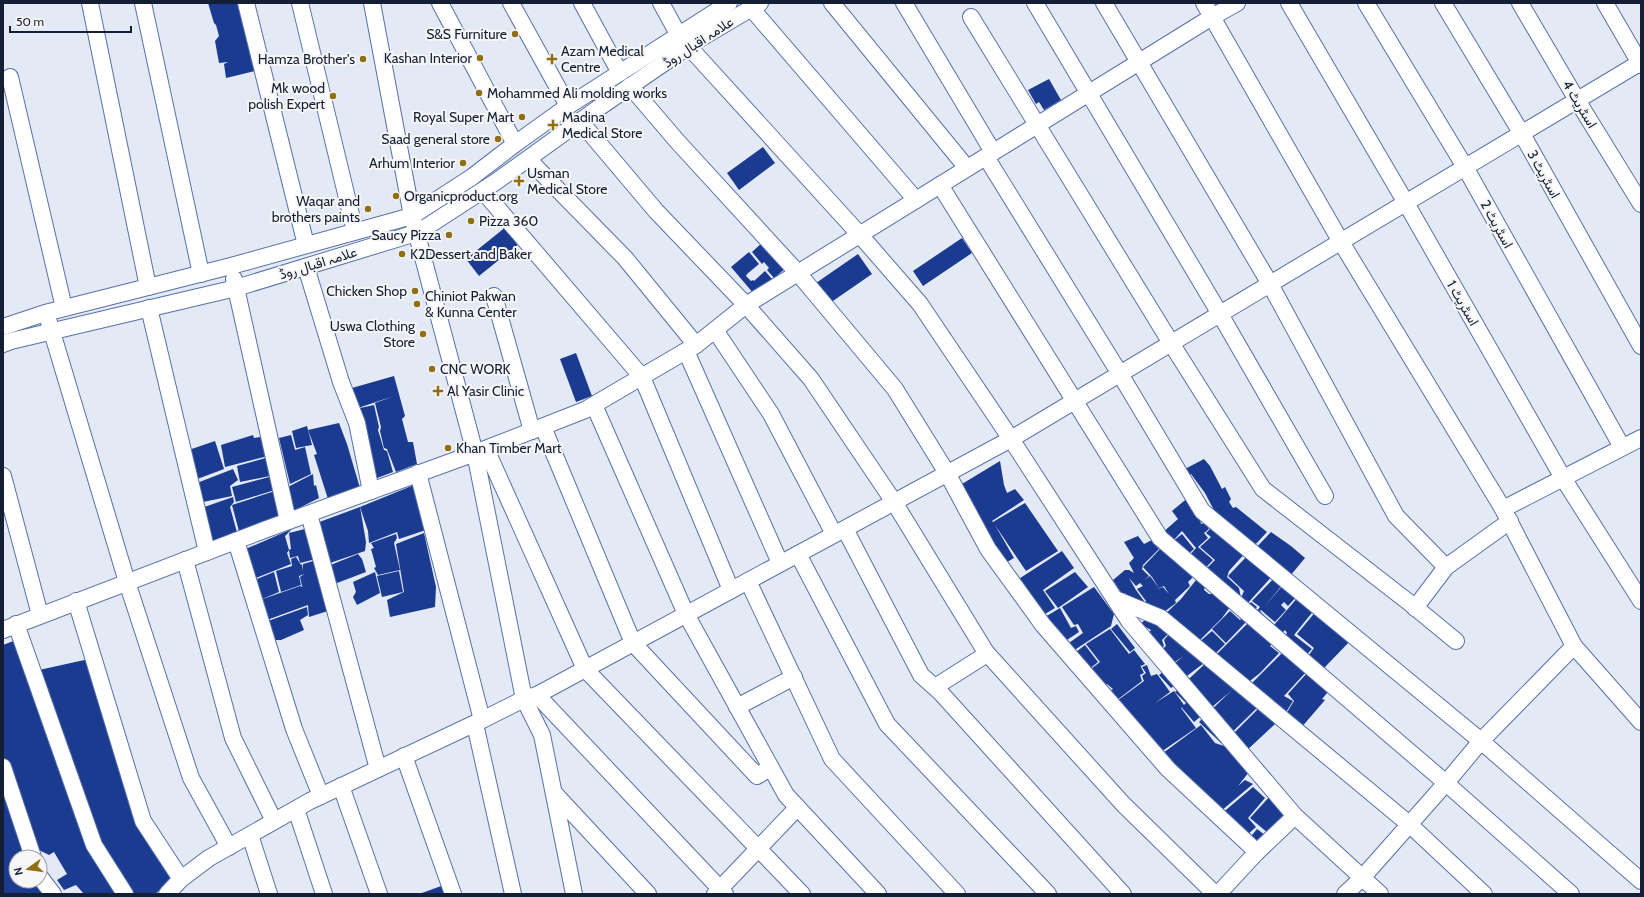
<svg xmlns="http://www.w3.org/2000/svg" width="1644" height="897" font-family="Cabin,Vazirmatn,sans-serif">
  <rect width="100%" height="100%" fill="#e3e9f5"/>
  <g fill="#1b3b91">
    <polygon points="208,3 251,3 268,68 226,78 224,64 228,62 219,63 215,41 219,36 216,25 214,23"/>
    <polygon points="1049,79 1061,100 1044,110 1039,102 1036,104 1028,90"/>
    <polygon points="763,147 775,163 739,190 727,173"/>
    <polygon points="507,226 520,243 479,276 466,259"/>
    <polygon points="962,238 972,253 923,286 913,271"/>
    <polygon points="765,240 786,268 774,278 767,270 769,268 764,262 762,264 752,252"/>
    <polygon points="749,252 759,264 747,274 746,276 751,281 753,280 754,281 765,271 772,279 754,294 731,267"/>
    <polygon points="858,254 872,274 830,303 816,283"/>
    <polygon points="576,353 592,396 576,402 560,359"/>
    <polygon points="394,376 405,416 402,419 408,442 413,442 417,464 396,472 387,449 384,448 380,431 381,427 375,403 394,396 358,408 352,388"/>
    <polygon points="374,405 379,427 378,430 384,450 387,451 393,472 372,480 360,408"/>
    <polygon points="339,423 347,444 360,488 328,499 314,455 317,454 308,430"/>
    <polygon points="307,426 312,445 296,448 292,431"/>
    <polygon points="253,435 254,438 267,436 272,455 225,467 221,445"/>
    <polygon points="291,435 295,450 305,447 311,474 290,484 279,438"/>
    <polygon points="215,441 224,469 192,481 180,453"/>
    <polygon points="269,457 275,475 240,482 237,466"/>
    <polygon points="1204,459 1210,466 1222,489 1225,487 1231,499 1229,502 1233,508 1236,507 1267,532 1254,546 1215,512 1205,493 1191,474 1186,477 1183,470"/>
    <polygon points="1000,461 1004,485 1007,493 1015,489 1024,500 992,521 993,522 1025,503 1058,551 1026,571 995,525 1014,558 995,569 975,536 968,530 972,528 957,487"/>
    <polygon points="233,469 238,480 230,486 232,496 203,502 197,483"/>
    <polygon points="313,474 314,486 316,485 319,498 289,513 282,490"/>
    <polygon points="273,476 278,489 236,502 232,487"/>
    <polygon points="414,485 426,530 399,539 397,532 369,543 368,531 360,507"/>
    <polygon points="278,490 284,515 272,521 270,519 264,521 261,526 240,535 232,505"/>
    <polygon points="1190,496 1247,551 1229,571 1227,577 1239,588 1241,598 1244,591 1228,576 1250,553 1274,574 1247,604 1248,606 1251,602 1257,607 1247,620 1233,603 1222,618 1195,645 1162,617 1181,599 1200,575 1206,583 1204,590 1209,594 1214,594 1206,588 1211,580 1204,571 1215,560 1200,547 1211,537 1206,533 1210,529 1205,520 1202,522 1199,515 1201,524 1205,523 1209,529 1204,533 1208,538 1198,547 1213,560 1196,578 1182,564 1196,548 1182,531 1172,542 1182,534 1194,549 1185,557 1161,534 1178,519 1172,511"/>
    <polygon points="233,497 234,502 230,507 238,536 200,549 193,511"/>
    <polygon points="360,507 366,542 365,551 330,563 314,524"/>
    <polygon points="309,528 320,558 300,563 298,556 290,558 289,550 291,549 289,533"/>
    <polygon points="292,529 285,536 289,550 287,553 291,564 251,580 241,551"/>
    <polygon points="1271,532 1291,546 1305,558 1290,576 1253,551"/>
    <polygon points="424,533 436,587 435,607 390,617 387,600 406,591 404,592 396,544"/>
    <polygon points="396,534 397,538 394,543 400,570 378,575 374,568 376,567 371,549 374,548 371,543"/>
    <polygon points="1138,536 1144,544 1152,540 1159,549 1143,565 1142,569 1149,576 1144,580 1150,576 1159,588 1157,589 1163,587 1169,594 1164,586 1159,588 1152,577 1143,567 1160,549 1154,540 1183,560 1180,566 1193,577 1188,582 1190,586 1175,600 1176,603 1160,615 1144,604 1146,601 1137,589 1143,586 1140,583 1136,586 1129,578 1136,590 1144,601 1135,608 1125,593 1122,594 1113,580 1125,570 1129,570 1134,573 1129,563 1134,558 1124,542"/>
    <polygon points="1062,551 1074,568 1043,590 1055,608 1040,617 1014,582"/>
    <polygon points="358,554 362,559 366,572 337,583 328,566"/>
    <polygon points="296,557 301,565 302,564 303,571 303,564 320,559 334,609 309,617 308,605 264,621 260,600 300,586 303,587 302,586 300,577 304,574 299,576 301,585 281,592 276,571 292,566 291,559"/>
    <polygon points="399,571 403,592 382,597 377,576"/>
    <polygon points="274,572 279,592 260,600 257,591 260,590 257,579"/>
    <polygon points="375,572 380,593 357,605 353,597 356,592 353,582"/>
    <polygon points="1075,572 1088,587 1058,608 1045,591"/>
    <polygon points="1276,576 1283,584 1266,605 1283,585 1297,596 1288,606 1284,602 1281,605 1286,610 1275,622 1261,610 1260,611 1271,623 1253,616 1260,607 1252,601"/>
    <polygon points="1094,587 1114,614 1111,626 1073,651 1066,645 1083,633 1078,624 1074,625 1062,607"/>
    <polygon points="1299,596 1315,609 1294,635 1312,649 1303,658 1288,645 1281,653 1275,648 1287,633 1285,630 1270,646 1279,653 1260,673 1246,684 1210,661 1250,621 1266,634 1263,638"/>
    <polygon points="307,607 308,615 300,620 304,630 281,640 275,640 268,621"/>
    <polygon points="1060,608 1071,628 1076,626 1079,632 1067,640 1045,617"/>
    <polygon points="1317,610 1353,638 1325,667 1326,670 1301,666 1314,648 1297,634"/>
    <polygon points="1230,611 1240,620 1241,619 1246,622 1226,643 1212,629"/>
    <polygon points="1149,617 1171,631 1162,640 1164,646 1152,654 1148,634 1151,630 1140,624"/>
    <polygon points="1117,624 1135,648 1130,652 1111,629"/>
    <polygon points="1110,629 1129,654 1134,650 1145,664 1141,666 1140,665 1144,673 1140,675 1142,681 1117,700 1110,691 1113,689 1107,684 1101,689 1087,672 1100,662 1086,644"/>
    <polygon points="1212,631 1225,644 1210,659 1198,643"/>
    <polygon points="1170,633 1208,660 1171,688 1159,675 1184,656 1161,671 1151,658 1166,646 1164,640"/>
    <polygon points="16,640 39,670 89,659 140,822 179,876 155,894 84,894 76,885 64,890 57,880 67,874 54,852 49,855 39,850 27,834 3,755 3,645"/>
    <polygon points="1085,645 1098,662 1087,671 1066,660"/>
    <polygon points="1285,650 1306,672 1284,696 1293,701 1283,717 1248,687"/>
    <polygon points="1208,661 1237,686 1194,722 1182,708 1183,707 1181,708 1196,728 1158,754 1110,706 1144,681 1142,676 1146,673 1142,667 1147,665 1151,676 1157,674 1170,692 1155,703 1174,691 1184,705 1186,703 1175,692"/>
    <polygon points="1307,673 1328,692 1322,699 1325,700 1300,729 1286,714 1294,701 1288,694"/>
    <polygon points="1238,684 1260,705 1221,743 1199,722"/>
    <polygon points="1261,706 1274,714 1269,719 1276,723 1244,753 1230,737"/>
    <polygon points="1201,725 1215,743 1224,746 1249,772 1238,786 1245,780 1253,784 1221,811 1159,756"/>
    <polygon points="3,776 32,857 16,857 16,881 40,881 44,892 41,894 3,894"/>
    <polygon points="1253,787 1265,798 1248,818 1256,827 1246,836 1220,815"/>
    <polygon points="1271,795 1287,813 1268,833 1250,818"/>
    <polygon points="1257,829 1265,835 1255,848 1247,841"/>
    <polygon points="444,885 447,894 419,894"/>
  </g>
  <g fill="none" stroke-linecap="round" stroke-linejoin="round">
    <g stroke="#5971a8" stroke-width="18">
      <g id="minor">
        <polyline points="90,3 148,287"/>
        <polyline points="143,3 201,274"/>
        <polyline points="246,3 306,245"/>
        <polyline points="300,3 355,231"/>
        <polyline points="372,3 412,216 475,453 524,699 542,735 574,894"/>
        <polyline points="440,3 515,144"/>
        <polyline points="511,3 568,106"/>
        <polyline points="582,3 620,73"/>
        <polyline points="661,3 678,34 689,47 860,235 920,304 1011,439 1129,621 1295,816 1380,894"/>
        <polyline points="832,3 967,168"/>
        <polyline points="904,3 993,152"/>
        <polyline points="1035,3 1220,314 1325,496"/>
        <polyline points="1104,3 1270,284 1396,516 1446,567"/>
        <polyline points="1204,3 1341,242 1503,509 1574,646 1641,722"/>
        <polyline points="1289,3 1406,203 1563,478 1641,601"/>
        <polyline points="1366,3 1465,167 1622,447"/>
        <polyline points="1443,3 1522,134 1641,346"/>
        <polyline points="1520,3 1577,100 1641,204"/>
        <polyline points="1605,3 1641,65"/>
        <polyline points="751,8 916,200"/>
        <polyline points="971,17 1171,343 1263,489 1411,604 1456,641"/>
        <polyline points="10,77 64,308"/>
        <polyline points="630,86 677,141 798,273 895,389 947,473 988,549 1043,625 1168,769 1257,852"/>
        <polyline points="580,121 656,211 746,305 811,379 894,502 987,654 935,687"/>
        <polyline points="986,157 1120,374 1202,511 1481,741 1641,881"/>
        <polyline points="528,159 625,258 696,345"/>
        <polyline points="940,185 1160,538 1446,783 1571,894"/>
        <polyline points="483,191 642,377 731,590"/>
        <polyline points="306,267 341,382 357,423 371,491"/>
        <polyline points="234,279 288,521"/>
        <polyline points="494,296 532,431"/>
        <polyline points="149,308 207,552"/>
        <polyline points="49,322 127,582 191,778 229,847"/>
        <polyline points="3,327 45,313 231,266 412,216 472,177 515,144 568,106 729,3"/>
        <polyline points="715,330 771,414 834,534"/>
        <polyline points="3,344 11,341 236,288 416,233 428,226 497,181 597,109 696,41 760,3"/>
        <polyline points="686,351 780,563"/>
        <polyline points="594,405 686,614 786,795 878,894"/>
        <polyline points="543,427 633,643 757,776 770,768"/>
        <polyline points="486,449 585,669 802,894"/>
        <polyline points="418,473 482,720"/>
        <polyline points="3,476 40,615"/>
        <polyline points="1503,509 1641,438"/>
        <polyline points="309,514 378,769"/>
        <polyline points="845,529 921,675 940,692 1123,894"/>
        <polyline points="236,541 294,729 321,796"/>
        <polyline points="798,554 887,724 1048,894"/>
        <polyline points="185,560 233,738 274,821"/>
        <polyline points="748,581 832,759 957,894"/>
        <polyline points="1115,599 1161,618 1409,824 1484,894"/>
        <polyline points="76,601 143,821 181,879"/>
        <polyline points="1415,608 1446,567 1510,521"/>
        <polyline points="16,624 94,845 125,894"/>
        <polyline points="3,630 264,530 475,453 585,410 696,345 746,305 1212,17 1237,3"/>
        <polyline points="984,650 1123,804 1215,894"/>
        <polyline points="537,695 725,894"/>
        <polyline points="737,707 794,677"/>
        <polyline points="475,724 513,894"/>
        <polyline points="404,756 453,894"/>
        <polyline points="3,767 33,857"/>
        <polyline points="341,786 379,894"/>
        <polyline points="555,794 648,894"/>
        <polyline points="296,809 324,894"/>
        <polyline points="250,835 269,894"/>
        <polyline points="40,877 53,894"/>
        <polyline points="167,894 181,879 209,858 310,801 482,720 524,699 537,695 1011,439 1641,62"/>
        <polyline points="715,894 797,808"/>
        <polyline points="1218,894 1257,852 1295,816"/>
        <polyline points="1345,894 1362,878 1446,783 1481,741 1574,646"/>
      </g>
    </g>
    <use href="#minor" stroke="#fff" stroke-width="16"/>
  </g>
  <g fill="#906e13" stroke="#f6f6f6" stroke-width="1.5">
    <circle cx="515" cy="34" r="4"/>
    <circle cx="480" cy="58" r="4"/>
    <circle cx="363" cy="59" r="4"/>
    <path d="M550 53h4v4h4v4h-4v4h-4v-4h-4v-4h4z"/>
    <circle cx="479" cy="93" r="4"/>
    <circle cx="333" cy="96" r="4"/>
    <circle cx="522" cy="117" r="4"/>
    <path d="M551 119h4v4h4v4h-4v4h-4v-4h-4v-4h4z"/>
    <circle cx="498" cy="139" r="4"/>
    <circle cx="463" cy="163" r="4"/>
    <path d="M517 175h4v4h4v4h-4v4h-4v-4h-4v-4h4z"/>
    <circle cx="396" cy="196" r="4"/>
    <circle cx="368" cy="209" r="4"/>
    <circle cx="471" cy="221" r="4"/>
    <circle cx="449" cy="235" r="4"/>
    <circle cx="402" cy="254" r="4"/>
    <circle cx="415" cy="291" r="4"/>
    <circle cx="417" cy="304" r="4"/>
    <circle cx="423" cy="334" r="4"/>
    <circle cx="432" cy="369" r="4"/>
    <path d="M436 385h4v4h4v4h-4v4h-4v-4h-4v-4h4z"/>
    <circle cx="448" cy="448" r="4"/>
  </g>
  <g text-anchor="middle" stroke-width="4" stroke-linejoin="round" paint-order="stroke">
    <g font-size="14" fill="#141e34" stroke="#f6f6f6" text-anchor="end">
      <text x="507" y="39">S&amp;S Furniture</text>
      <text x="561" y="56" text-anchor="start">Azam Medical<tspan x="561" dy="16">Centre</tspan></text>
      <text x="472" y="63">Kashan Interior</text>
      <text x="355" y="64">Hamza Brother's</text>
      <text x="325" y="93">Mk wood<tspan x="325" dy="16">polish Expert</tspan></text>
      <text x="487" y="98" text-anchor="start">Mohammed Ali molding works</text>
      <text x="514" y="122">Royal Super Mart</text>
      <text x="562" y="122" text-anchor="start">Madina<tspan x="562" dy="16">Medical Store</tspan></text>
      <text x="490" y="144">Saad general store</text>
      <text x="455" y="168">Arhum Interior</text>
      <text x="527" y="178" text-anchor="start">Usman<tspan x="527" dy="16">Medical Store</tspan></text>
      <text x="404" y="201" text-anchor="start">Organicproduct.org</text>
      <text x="360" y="206">Waqar and<tspan x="360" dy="16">brothers paints</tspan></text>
      <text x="479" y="226" text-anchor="start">Pizza 360</text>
      <text x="441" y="240">Saucy Pizza</text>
      <text x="410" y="259" text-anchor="start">K2Dessert and Baker</text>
      <text x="407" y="296">Chicken Shop</text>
      <text x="425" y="301" text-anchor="start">Chiniot Pakwan<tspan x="425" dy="16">&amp; Kunna Center</tspan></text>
      <text x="415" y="331">Uswa Clothing<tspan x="415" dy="16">Store</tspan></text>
      <text x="440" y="374" text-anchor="start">CNC WORK</text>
      <text x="447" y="396" text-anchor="start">Al Yasir Clinic</text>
      <text x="456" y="453" text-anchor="start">Khan Timber Mart</text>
    </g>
    <g font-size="14" fill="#141e34" stroke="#f6f6f6">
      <text transform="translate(698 42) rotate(-33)" y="5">علامہ اقبال روڈ</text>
      <text transform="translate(1580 104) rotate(59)" y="5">اسٹریٹ 4</text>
      <text transform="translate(1544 174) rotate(61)" y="5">اسٹریٹ 3</text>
      <text transform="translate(1497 224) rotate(61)" y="5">اسٹریٹ 2</text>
      <text transform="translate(318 263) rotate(-17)" y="5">علامہ اقبال روڈ</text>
      <text transform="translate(1463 303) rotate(60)" y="5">اسٹریٹ 1</text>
    </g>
  </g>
  <rect width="1644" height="897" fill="none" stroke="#141e34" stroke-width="8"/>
  <g transform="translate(28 869) rotate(256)"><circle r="19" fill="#f6f6f6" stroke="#9ca0a8"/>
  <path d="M0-3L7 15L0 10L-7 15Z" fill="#906e13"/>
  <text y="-6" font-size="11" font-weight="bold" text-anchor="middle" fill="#141e34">N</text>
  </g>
  <path d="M10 26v6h121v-6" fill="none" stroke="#141e34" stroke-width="2"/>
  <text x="16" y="26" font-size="12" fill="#141e34" stroke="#f6f6f6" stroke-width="3" paint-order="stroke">50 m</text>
</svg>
